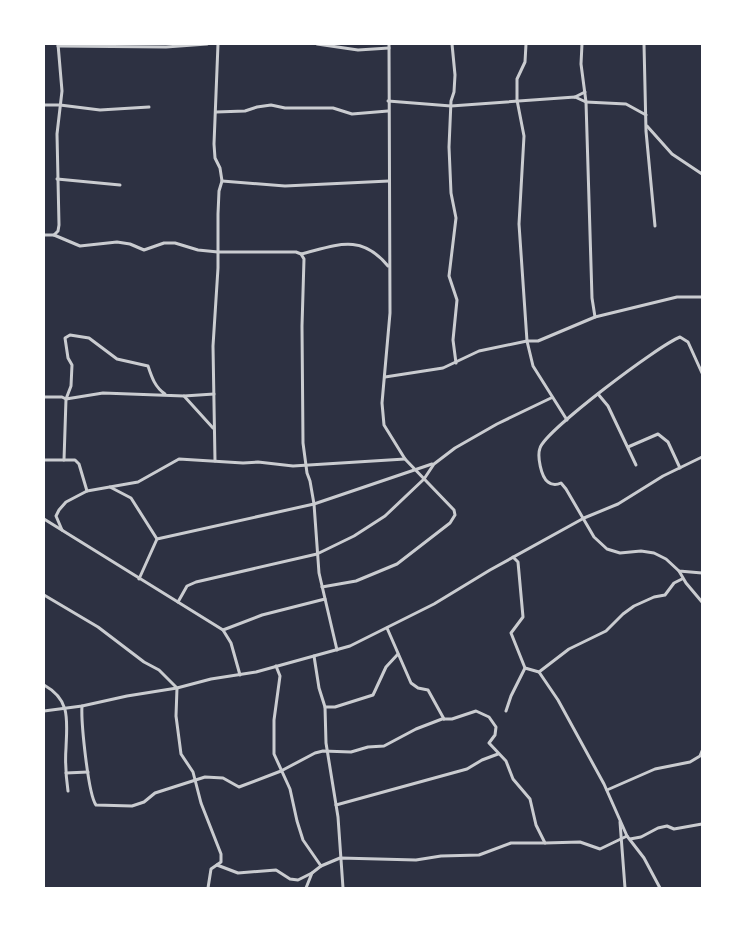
<svg xmlns="http://www.w3.org/2000/svg" width="746" height="932" font-family="'Asap Condensed',sans-serif">
  <rect width="100%" height="100%" fill="#2d3142"/>
  <g fill="none" stroke-linecap="round" stroke-linejoin="round">
    <g stroke="#caccd0" stroke-width="3">
      <polyline points="317,44 358,50 389,48"/>
      <polyline points="452,44 455,75 454,92 451,101 449,147 451,193 456,218 449,276 457,300 453,340 456,363"/>
      <polyline points="526,44 525,62 517,79 517,100 524,136 519,224 527,341 533,366 567,420"/>
      <polyline points="644,44 646,131 655,226"/>
      <polyline points="58,46 166,47 207,44"/>
      <polyline points="575,97 585,92"/>
      <polyline points="388,101 451,106 575,97 586,102 626,104 646,115"/>
      <polyline points="44,105 60,105 100,110 149,107"/>
      <polyline points="216,112 245,111 257,107 271,105 285,108 333,108 352,114 388,111"/>
      <polyline points="647,126 672,154 702,174"/>
      <polyline points="57,179 120,185"/>
      <polyline points="222,181 285,186 389,181"/>
      <polyline points="44,235 54,235 58,231 59,225 57,134 62,91 58,44"/>
      <polyline points="54,235 80,246 117,242 130,244 144,250 164,243 175,243 198,250 218,252 296,252 301,254 304,259 302,326 303,443 307,473 310,481 314,504 319,573 337,650"/>
      <path d="M301,254C337,245 361,233 388,266"/>
      <polyline points="595,317 677,297 702,297"/>
      <path d="M702,373L688,342L680,337C659,345 546,430 540,448C537,456 541,477 548,482C553,486 557,485 561,483L566,489L594,537L607,549L620,553L641,551L654,553L666,559L679,571L702,573"/>
      <polyline points="385,377 443,368 479,351 527,341 538,341 595,317 592,298 586,102 581,64 582,44"/>
      <path d="M165,394C155,387 152,378 148,366L117,359L89,338L70,335L65,338L68,358L72,365L71,386L66,399L103,393L184,396L213,428"/>
      <polyline points="598,394 608,406 636,465"/>
      <polyline points="184,396 214,394"/>
      <polyline points="44,397 62,397 66,399 64,460"/>
      <polyline points="628,447 658,434 668,442 680,468"/>
      <polyline points="44,460 75,460 79,464 87,491"/>
      <polyline points="215,461 213,346 218,268 218,214 219,191 222,181 220,168 215,158 214,144 218,44"/>
      <polyline points="110,487 131,498 157,539"/>
      <polyline points="44,519 223,630 231,643 240,675"/>
      <polyline points="62,530 56,516 59,510 66,502 87,491 138,482 179,459 243,463 258,462 293,466 405,459"/>
      <polyline points="513,557 518,562 523,617 511,633 525,668 539,672 558,700 604,784 627,836 644,858 660,888"/>
      <polyline points="679,571 686,583 702,602"/>
      <polyline points="139,579 157,539 314,504 432,464"/>
      <polyline points="322,587 356,581 397,564 450,523 455,515 454,510 405,459 384,425 382,403 390,313 389,44"/>
      <polyline points="44,595 98,627 144,662 159,670 177,688 176,716 181,754 193,772 201,803 221,854 221,862 211,869 208,888"/>
      <polyline points="178,602 187,586 196,582 317,554 354,536 385,516 424,479 434,464 455,448 497,424 551,398"/>
      <polyline points="387,628 411,683 418,688 428,690 444,719"/>
      <polyline points="223,630 262,615 325,599"/>
      <polyline points="314,656 319,688 325,707 326,743 338,817 343,888"/>
      <polyline points="276,666 280,676 274,720 274,754 290,789 297,821 303,840 321,866 340,858 416,860 441,856 479,855 511,843 545,843"/>
      <polyline points="539,672 569,649 606,631 623,614 634,606 654,597 665,595 674,583 682,579"/>
      <path d="M44,685C71,700 67,720 66,748C65,762 66,777 68,791"/>
      <path d="M82,706C81,722 88,794 96,805L132,806L144,802L155,793L205,777L223,778L239,787L281,771L315,753L323,751L351,752L368,747L384,746L416,729L442,719H452L476,711L489,717L496,727L495,735L489,743L506,761L513,779L530,799L536,825L545,843L580,842L600,849L627,836"/>
      <polyline points="325,707 335,707 373,695 386,667 398,654"/>
      <polyline points="44,711 82,706 127,696 177,688 211,679 256,672 350,646 434,604 490,570 584,518 618,504 663,476 702,457"/>
      <polyline points="506,711 511,696 525,668"/>
      <polyline points="66,773 88,772"/>
      <polyline points="607,790 655,769 690,762 700,756 702,751"/>
      <polyline points="336,805 467,769 482,760 498,754"/>
      <polyline points="620,822 625,888"/>
      <polyline points="630,839 641,837 658,828 667,826 674,829 702,824"/>
      <polyline points="217,865 238,873 276,870 290,879 298,880 312,873"/>
      <polyline points="306,888 312,873 321,866"/>
    </g>
  </g>
  <rect width="746" height="932" fill="none" stroke="#ffffff" stroke-width="90"/>
</svg>
